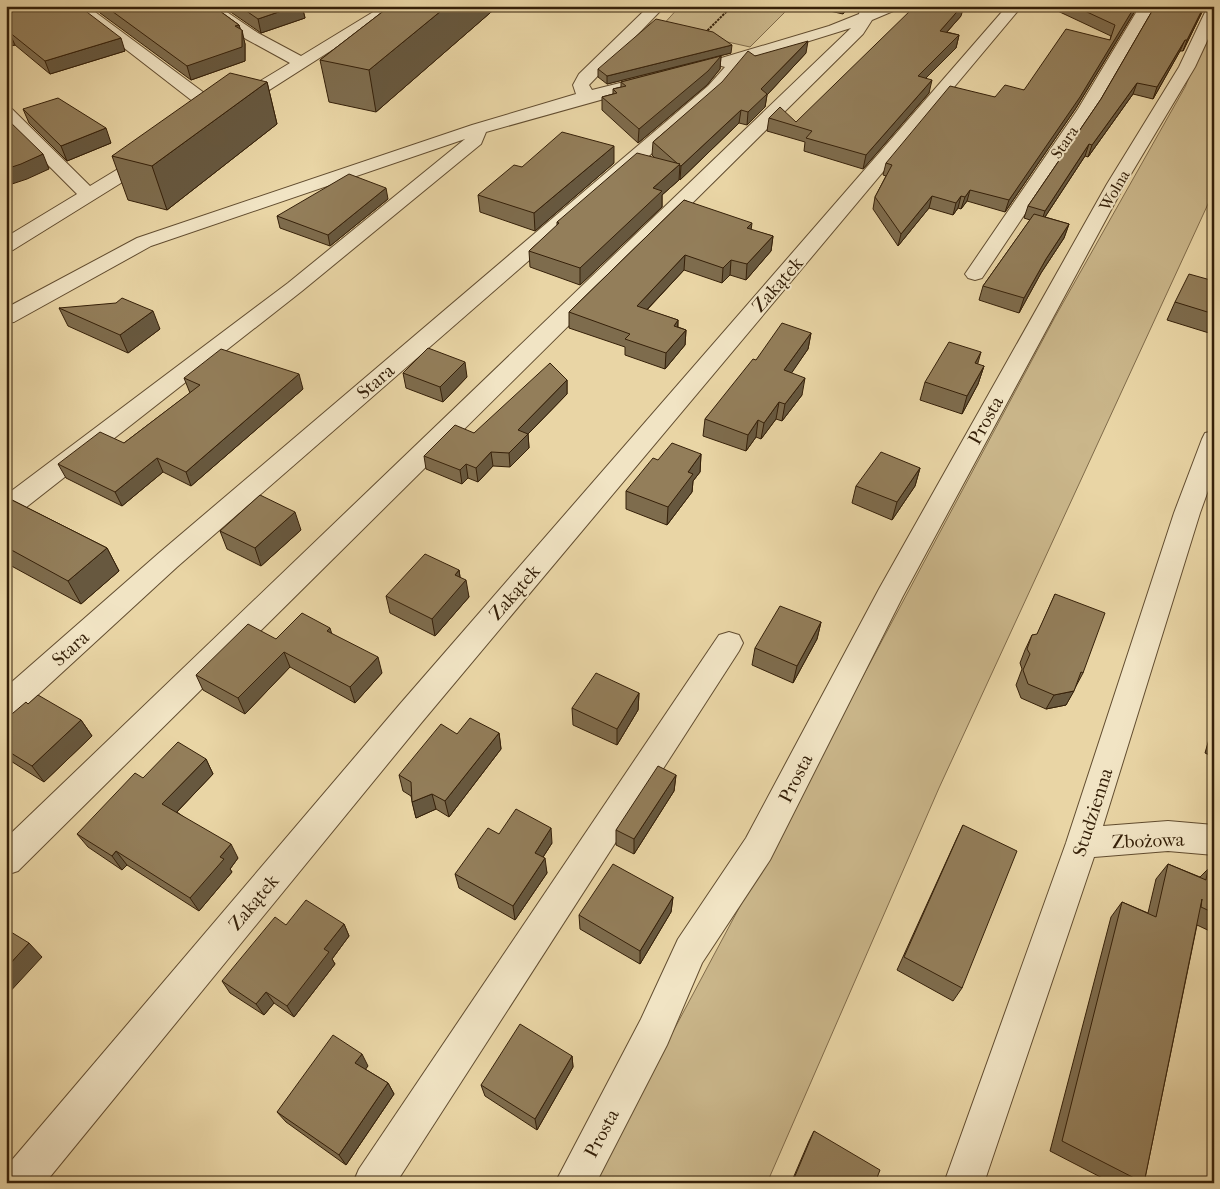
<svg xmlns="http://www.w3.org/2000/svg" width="1220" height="1189" font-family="'IM FELL French Canon',serif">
  <rect width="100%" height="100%" fill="#e9d5a5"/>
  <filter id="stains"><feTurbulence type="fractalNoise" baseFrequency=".004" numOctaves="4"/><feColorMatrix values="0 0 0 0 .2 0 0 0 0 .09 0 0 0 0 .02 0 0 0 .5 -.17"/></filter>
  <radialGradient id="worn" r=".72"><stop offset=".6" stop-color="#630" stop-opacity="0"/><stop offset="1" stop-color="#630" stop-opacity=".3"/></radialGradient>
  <g fill="#cab68a" stroke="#806b4a">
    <polygon points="680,6 791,6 750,47 661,27"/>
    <polygon points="1208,33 1214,34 1214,191 939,788 767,1183 592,1183 1055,317 1185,87"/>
  </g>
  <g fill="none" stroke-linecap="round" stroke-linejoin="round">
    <g stroke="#624d30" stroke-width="2">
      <g id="street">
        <polygon points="70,6 87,6 207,95 227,105 229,100 290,63 246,39 200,6 218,6 258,33 301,56 383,6 401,6 241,108 232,108 234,111 231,115 225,116 219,115 195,103"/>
        <polygon points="649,6 665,6 589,85 592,90 648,76 654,77 656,81 654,85 486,132 481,144 302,291 15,516 6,518 6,495 288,283 465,139 151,246 14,322 6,323 6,308 137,238 472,125 576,94 573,85 579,74"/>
        <polygon points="861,6 900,6 898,9 872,20 863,34 18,871 6,875 6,838 851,28 748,60 720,94 177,567 17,714 6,717 6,687 159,553 708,86 725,67 718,65 716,62 718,59 829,26 859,14"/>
        <polygon points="1007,6 1022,6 422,722 45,1183 6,1183 6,1167 400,704"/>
        <polygon points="1140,6 1155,6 1095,109 982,278 975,280 968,278 965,274 1078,109"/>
        <polygon points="1208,6 1214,6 1214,26 1195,67 1125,184 903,596 770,860 702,963 667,1045 596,1183 555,1183 641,1019 678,939 746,838 879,589 1107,184 1179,67"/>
        <polygon points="6,108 12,109 90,186 146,152 152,151 158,152 161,156 158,160 13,250 6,252 6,237 77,194 6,123"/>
        <polygon points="1214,431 1214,474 1200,513 1103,826 1168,821 1214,825 1214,855 1168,851 1094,857 984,1183 944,1183 1066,843 1174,513 1202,439 1205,433"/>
        <polygon points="729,632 739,635 743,643 739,651 396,1183 353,1183 359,1169 719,635"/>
      </g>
    </g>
    <polyline stroke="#352009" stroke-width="2" stroke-dasharray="2.5 1" stroke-linecap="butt" points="705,33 732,6"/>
    <use href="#street" fill="#f1e4c4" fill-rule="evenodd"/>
  </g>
  <g fill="#7e6c4d" stroke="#352009">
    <polygon points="6,6 125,51 50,74 15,45 6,47"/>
    <polygon points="98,6 213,6 239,25 245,44 245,61 191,80 100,13"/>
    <polygon points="222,6 302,6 305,18 261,33"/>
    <polygon points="390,6 498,6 376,112 329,102 320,60"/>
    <polygon points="808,6 850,6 843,14"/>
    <polygon points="1047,6 1138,6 1076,108 1005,212 967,201 961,209 958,208 953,215 929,208 898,246 873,209 875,197 886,176 883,175 886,163 995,97 1024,90 1110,40 1111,36"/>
    <polygon points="1155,6 1205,6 1183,51 1180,51 1153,99 1133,94 1088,157 1085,156 1045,217 1069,224 1064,238 1041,273 1019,313 979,300 983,286 1030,220 1024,218 1028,206 1101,99"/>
    <polygon points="961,16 947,32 959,35 956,48 926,78 929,93 863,169 804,151 805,142 767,131 769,118 796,122"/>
    <polygon points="731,53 607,84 598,77 598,69"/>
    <polygon points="806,53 767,95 765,107 747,125 739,123 680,180 679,179 679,180 662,195 662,207 580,285 530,267 529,251 557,226 557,222 655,158 652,155 653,142 755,56"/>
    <polygon points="721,56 720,69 707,85 638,143 602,110 602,97 613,94 613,89 621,87 621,82"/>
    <polygon points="267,82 277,124 167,210 128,200 112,156"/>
    <polygon points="23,109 111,143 67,161 29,123"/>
    <polygon points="614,163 535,231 480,212 478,195 522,167"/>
    <polygon points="388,199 330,246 280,228 277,216"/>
    <polygon points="684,200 751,230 773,236 771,251 746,280 730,275 722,283 684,270 647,310 678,320 678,327 686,330 685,345 665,369 625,355 625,347 569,328 569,312"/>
    <polygon points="1214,281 1214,323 1209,333 1167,320 1175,302"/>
    <polygon points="59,308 160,329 128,353 68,326"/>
    <polygon points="811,333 808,349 791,373 802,395 782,421 776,419 761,439 756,437 746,451 703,436 705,419 756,360"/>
    <polygon points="984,366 978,384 962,414 920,400 925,382"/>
    <polygon points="403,373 467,377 443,402 406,388"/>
    <polygon points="184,378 303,389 191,486 163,472 122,506 66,478 58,464 124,443 190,393"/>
    <polygon points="567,380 567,394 528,434 529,448 510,467 493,466 478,482 468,478 462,484 426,469 424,456 474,433"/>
    <polygon points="701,454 700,472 693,481 692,492 667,525 626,509 626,491 658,460"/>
    <polygon points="920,468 915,486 892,520 852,503 856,486"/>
    <polygon points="6,497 107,548 119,571 81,604 6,563"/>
    <polygon points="301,530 261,566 227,549 220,531"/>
    <polygon points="459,570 460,577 469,597 435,636 390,613 386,596"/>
    <polygon points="1055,594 1083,673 1066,705 1046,709 1021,698 1016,685 1022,669 1020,663 1025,650 1032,635 1037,635"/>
    <polygon points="821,622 817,639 793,683 752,665 755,648"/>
    <polygon points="332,634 382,673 355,703 290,667 245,714 203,690 196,675 276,639"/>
    <polygon points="639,693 638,710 617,745 573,725 572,708"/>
    <polygon points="28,704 81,720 92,736 44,782 6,758 6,719"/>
    <polygon points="1214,722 1214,757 1205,753"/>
    <polygon points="499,733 501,749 449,817 436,809 416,818 411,796 403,791 399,775 457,734"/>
    <polygon points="206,759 213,774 177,812 238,858 230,869 232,872 199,911 127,865 122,870 88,847 77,834 143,778"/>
    <polygon points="676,775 674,791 634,854 616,845 616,830"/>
    <polygon points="963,825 962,988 953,1001 897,970 956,840"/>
    <polygon points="499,834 552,843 543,857 547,873 515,920 459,888 455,874"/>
    <polygon points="1168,864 1200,877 1208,869 1214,871 1214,933 1197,925 1144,1183 1112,1183 1050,1151 1111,917 1122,902 1148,913 1156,879"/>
    <polygon points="673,897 671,912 640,964 580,929 579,915"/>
    <polygon points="344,924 349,936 332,959 335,964 294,1017 274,1003 264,1015 230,993 222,981"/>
    <polygon points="572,1056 573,1067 537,1130 485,1096 481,1085"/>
    <polygon points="368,1066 365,1069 388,1083 394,1094 346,1165 286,1122 277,1112"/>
    <polygon points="814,1131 875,1183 791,1183 809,1141"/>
  </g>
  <g fill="#67583f" stroke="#352009">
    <polygon points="296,6 302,6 305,18 261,33 258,19"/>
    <polygon points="447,6 498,6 376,112 369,70"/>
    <polygon points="844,6 850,6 843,14"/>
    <polygon points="962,6 964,6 961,16 937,43 940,31"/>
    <polygon points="1135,6 1138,6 1076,108 1005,212 1009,200"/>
    <polygon points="1204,6 1205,6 1183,51 1187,40"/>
    <polygon points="239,25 242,35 242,30 245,44 245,61 191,80 187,66 235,26"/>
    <polygon points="6,32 9,32 15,45 6,47"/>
    <polygon points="959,35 956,48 915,89 918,76"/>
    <polygon points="121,38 125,51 50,74 45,61"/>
    <polygon points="1185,40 1180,51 1153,99 1157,87"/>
    <polygon points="808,41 806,53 767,95 765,107 747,125 748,112 761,89"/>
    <polygon points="732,45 731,53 607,84 607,76"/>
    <polygon points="721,56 720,69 707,85 638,143 639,129"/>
    <polygon points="932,80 929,93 863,169 866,155"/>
    <polygon points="267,82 277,124 167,210 152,166"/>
    <polygon points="1137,83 1133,94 1088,157 1092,145"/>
    <polygon points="741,110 739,123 680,180 681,166"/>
    <polygon points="106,128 111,143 67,161 61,146"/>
    <polygon points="1089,144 1085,156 1041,223 1045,211"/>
    <polygon points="614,146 614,163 535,231 534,213"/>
    <polygon points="43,154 49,169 27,179 6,186 6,169"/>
    <polygon points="680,164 679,180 662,195 662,207 580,285 580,268 653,188"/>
    <polygon points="386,188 388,199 330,246 328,235"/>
    <polygon points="970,190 967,201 961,209 965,197"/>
    <polygon points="932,196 929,208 898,246 901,234"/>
    <polygon points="961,196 958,208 953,215 956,203"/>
    <polygon points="752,223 750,238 747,228"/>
    <polygon points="1069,224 1064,238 1041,273 1019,313 1024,298 1046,259"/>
    <polygon points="773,236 771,251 746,280 747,264"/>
    <polygon points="685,255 684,270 636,321 637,306"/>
    <polygon points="731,260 730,275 722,283 723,268"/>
    <polygon points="153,311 160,329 128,353 120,335"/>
    <polygon points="678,320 677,336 674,326"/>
    <polygon points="686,330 685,345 665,369 666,353"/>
    <polygon points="811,333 808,349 782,387 784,370"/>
    <polygon points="981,352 976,370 975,363"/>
    <polygon points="465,362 467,377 443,402 440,387"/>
    <polygon points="984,366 978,384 962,414 967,396"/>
    <polygon points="299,374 303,389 191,486 186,472"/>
    <polygon points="805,378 802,395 782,421 785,404"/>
    <polygon points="567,380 567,394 528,434 529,448 510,467 509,453 518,430"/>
    <polygon points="779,402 776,419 761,439 764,423"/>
    <polygon points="758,420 756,437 746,451 748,435"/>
    <polygon points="491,452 493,466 478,482 476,468"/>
    <polygon points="701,454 700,472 693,481 692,492 667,525 668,507 688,472"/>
    <polygon points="157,458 163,472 122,506 115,492"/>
    <polygon points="466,464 468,478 462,484 460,470"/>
    <polygon points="920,468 915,486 892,520 897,502"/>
    <polygon points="295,512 301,530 261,566 255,548"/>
    <polygon points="107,548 119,571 81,604 68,581"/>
    <polygon points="459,570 461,585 466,580 469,597 435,636 432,619 455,575"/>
    <polygon points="821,622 817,639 793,683 797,666"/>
    <polygon points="330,628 335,644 327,631"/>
    <polygon points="284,652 290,667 245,714 238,698"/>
    <polygon points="378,657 382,673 355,703 350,687"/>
    <polygon points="1074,691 1066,705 1046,709 1054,695"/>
    <polygon points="639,693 638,710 617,745 617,729"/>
    <polygon points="81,720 92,736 44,782 32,766"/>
    <polygon points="499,733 501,749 449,817 445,801"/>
    <polygon points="206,759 213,774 171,818 162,804"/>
    <polygon points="676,775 674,791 634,854 634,839"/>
    <polygon points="432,794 436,809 416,818 412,802"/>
    <polygon points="551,828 552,843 536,868 535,853"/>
    <polygon points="231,844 238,858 230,869 232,872 199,911 190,898 220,857"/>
    <polygon points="116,851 127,865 122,870 112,856"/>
    <polygon points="545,858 547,873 515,920 513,906"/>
    <polygon points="673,897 671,912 640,964 640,951"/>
    <polygon points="344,924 349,936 332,959 335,964 294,1017 287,1006 324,949"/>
    <polygon points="29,943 42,957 6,996 6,968"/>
    <polygon points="266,992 274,1003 264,1015 256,1004"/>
    <polygon points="362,1054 368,1066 362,1074 355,1063"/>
    <polygon points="572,1056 573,1067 537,1130 535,1119"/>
    <polygon points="388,1083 394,1094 346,1165 339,1155"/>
  </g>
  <g fill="#937e5a" stroke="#352009">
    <polygon points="6,6 79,6 121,38 45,61 9,32 6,32"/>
    <polygon points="105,6 213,6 239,25 235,26 242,30 242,47 187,66"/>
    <polygon points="239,6 296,6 258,19"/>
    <polygon points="390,6 447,6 369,70 320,60"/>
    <polygon points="915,6 962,6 940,31 959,35 918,76 932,80 866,155 806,138 812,131 769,118 780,107 796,122"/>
    <polygon points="1074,6 1135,6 1080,97 1009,200 970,190 965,197 961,196 956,203 932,196 901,234 875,197 892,165 886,163 950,86 995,97 1005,85 1024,90 1066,29 1110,40 1115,25"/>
    <polygon points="1155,6 1204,6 1187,40 1185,40 1157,87 1137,83 1092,145 1089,144 1045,211 1028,206 1101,99"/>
    <polygon points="656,19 713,32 732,45 607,76 598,69"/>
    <polygon points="808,41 761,89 767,94 748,112 741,110 681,166 679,165 680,164 678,164 653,142 722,82 748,51 755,56"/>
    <polygon points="721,56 708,71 639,129 602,97 617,93 613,89 626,86 621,82"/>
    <polygon points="230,73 267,82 152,166 112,156"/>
    <polygon points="58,98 106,128 61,146 23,109"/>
    <polygon points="6,118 43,154 21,164 6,169"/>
    <polygon points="562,132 614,146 534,213 478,195 514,165 522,167"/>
    <polygon points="637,153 680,164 653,188 662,191 580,268 529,251 559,223 557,222"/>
    <polygon points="349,174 386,188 328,235 277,216"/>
    <polygon points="684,200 752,223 747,228 773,236 747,264 731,260 723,268 685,255 637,306 678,320 674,326 686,330 666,353 625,339 630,334 569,312"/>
    <polygon points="1034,214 1069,224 1046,259 1024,298 983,286"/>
    <polygon points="1189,274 1214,281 1214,314 1175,302"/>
    <polygon points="122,298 153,311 120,335 59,308 116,303"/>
    <polygon points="782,323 811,333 784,370 805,378 785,404 779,402 764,423 758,420 748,435 705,419 753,359 756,360"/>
    <polygon points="949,342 981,352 975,363 984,366 967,396 925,382"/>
    <polygon points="428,348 465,362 440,387 403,373"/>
    <polygon points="221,349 299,374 186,472 157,458 115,492 58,464 100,432 124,443 200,385 184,378"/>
    <polygon points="550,363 567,380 518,430 528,434 509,453 491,452 476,468 466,464 460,470 424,456 455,425 474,433"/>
    <polygon points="672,443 701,454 688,472 693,474 668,507 626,491 653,458 658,460"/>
    <polygon points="881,452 920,468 897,502 856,486"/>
    <polygon points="260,495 295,512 255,548 220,531"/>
    <polygon points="6,497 107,548 68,581 6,547"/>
    <polygon points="425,554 459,570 455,575 466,580 432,619 386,596"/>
    <polygon points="1055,594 1105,613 1083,673 1081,672 1074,691 1054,695 1028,684 1023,670 1030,654 1027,649 1032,635 1037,634"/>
    <polygon points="780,606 821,622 797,666 755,648"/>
    <polygon points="302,613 330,628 327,631 378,657 350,687 284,652 238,698 196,675 248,624 276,639"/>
    <polygon points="596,673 639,693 617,729 572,708"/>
    <polygon points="38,695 81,720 32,766 6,750 6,719 26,702 28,704"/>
    <polygon points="470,718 499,733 445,801 432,794 412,802 411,782 399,775 441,724 457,734"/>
    <polygon points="178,742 206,759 162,804 231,844 220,857 224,859 190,898 116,851 112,856 77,834 135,773 143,778"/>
    <polygon points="658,766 676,775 634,839 616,830"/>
    <polygon points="516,809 551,828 535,853 545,858 513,906 455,874 488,828 499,834"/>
    <polygon points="963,825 1017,851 962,988 904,957"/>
    <polygon points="613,864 673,897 640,951 579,915"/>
    <polygon points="1168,864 1206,880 1208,869 1214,871 1214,913 1201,907 1202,899 1144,1183 1062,1141 1122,902 1156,917"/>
    <polygon points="306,900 344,924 324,949 329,952 287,1006 266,992 256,1004 222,981 275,917 286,925"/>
    <polygon points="6,929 29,943 6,968"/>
    <polygon points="520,1024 572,1056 535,1119 481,1085"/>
    <polygon points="333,1035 362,1054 355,1063 388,1083 339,1155 277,1112"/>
    <polygon points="814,1131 880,1170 875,1183 792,1183"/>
  </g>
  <g text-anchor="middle" stroke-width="4" stroke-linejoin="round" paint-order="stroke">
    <g font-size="16" fill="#352009" stroke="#f1e4c4">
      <text transform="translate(1064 142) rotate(-56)" y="6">Stara</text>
      <text transform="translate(1114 190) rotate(-60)" y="6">Wolna</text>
    </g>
    <g font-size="19" fill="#352009" stroke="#f1e4c4">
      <text transform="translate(777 284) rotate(-49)" y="7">Zakątek</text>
      <text transform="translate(375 381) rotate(-41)" y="7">Stara</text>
      <text transform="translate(985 420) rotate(-61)" y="7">Prosta</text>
      <text transform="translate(514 592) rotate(-49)" y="7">Zakątek</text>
      <text transform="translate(70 648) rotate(-42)" y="7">Stara</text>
      <text transform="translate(795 778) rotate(-63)" y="7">Prosta</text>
      <text transform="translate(1092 812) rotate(-72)" y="7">Studzienna</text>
      <text transform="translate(1148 840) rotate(-2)" y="7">Zbożowa</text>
      <text transform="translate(253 902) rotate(-50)" y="7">Zakątek</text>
      <text transform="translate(601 1133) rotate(-62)" y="7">Prosta</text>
    </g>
  </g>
  <rect width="1220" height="1189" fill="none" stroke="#e9d5a5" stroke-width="25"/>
  <rect x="8" y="8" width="1205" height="1174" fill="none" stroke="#352009" stroke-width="2.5"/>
  <rect x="12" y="12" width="1195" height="1164" fill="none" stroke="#352009"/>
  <rect width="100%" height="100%" filter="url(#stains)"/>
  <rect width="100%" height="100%" fill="url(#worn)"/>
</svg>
